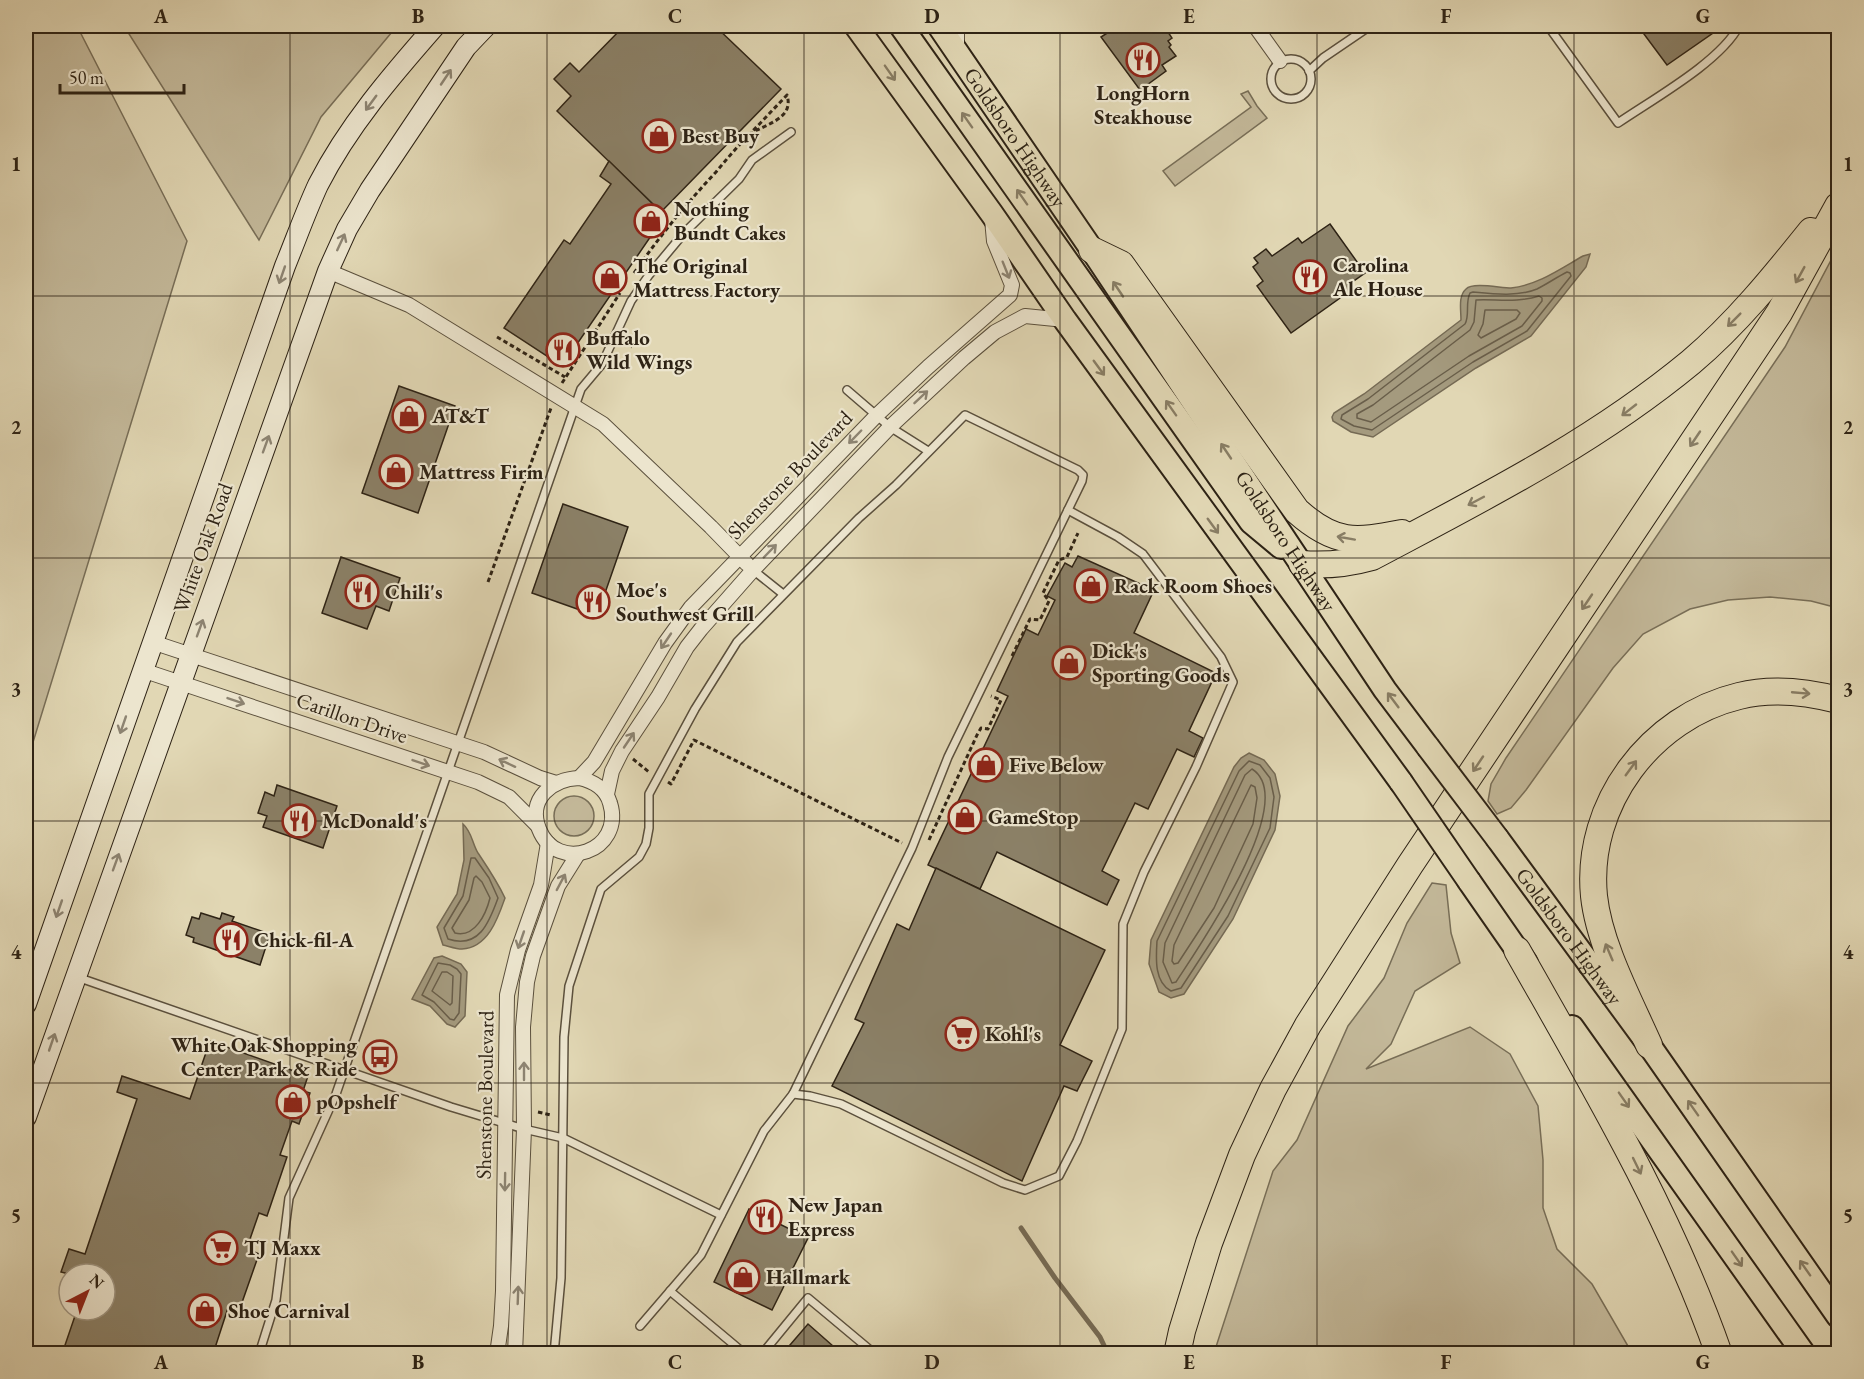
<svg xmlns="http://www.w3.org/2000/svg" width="1864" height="1379" font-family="'EB Garamond',serif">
  <rect width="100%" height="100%" fill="#e1d7b4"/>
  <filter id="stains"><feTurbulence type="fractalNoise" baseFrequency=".00333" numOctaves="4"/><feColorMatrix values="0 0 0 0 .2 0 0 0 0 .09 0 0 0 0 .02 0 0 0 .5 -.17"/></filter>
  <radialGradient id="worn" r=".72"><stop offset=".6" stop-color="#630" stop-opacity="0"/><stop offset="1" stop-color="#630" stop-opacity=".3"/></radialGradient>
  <g fill="#c3b899" stroke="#786e57" stroke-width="1.5">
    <polygon points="26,26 77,26 187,241 26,765"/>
    <polygon points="124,26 397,26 321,117 259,240"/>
    <polygon points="1248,91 1257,106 1267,118 1175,186 1163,171 1251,107 1241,94"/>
    <polygon points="1838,247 1838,608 1811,601 1770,597 1728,600 1690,609 1643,634 1613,668 1526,790 1511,808 1497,814 1488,801 1491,784 1506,758 1785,347"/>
    <circle cx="574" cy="816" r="20"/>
    <polygon points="1432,883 1446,885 1451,933 1460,963 1415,991 1391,1044 1366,1069 1470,1027 1510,1054 1538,1106 1543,1160 1543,1208 1557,1249 1592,1284 1632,1353 1214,1353 1273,1171 1297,1140 1348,1026 1384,978 1407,923"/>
  </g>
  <g fill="#a49a7e" stroke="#756a54" stroke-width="1.5">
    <path d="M1590,254L1586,267L1531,336L1476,368L1373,437L1351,432L1333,421L1332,417L1334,413L1364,394L1461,320C1461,310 1458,296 1466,289C1473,282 1500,288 1511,288C1538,285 1560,269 1583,256Z"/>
    <polygon points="1249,753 1264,760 1275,774 1280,796 1275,830 1233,919 1184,994 1171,998 1159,992 1149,964 1151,940 1234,767 1241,758"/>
    <path d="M463,824C472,832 472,843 478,853C488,868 497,881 505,898C498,918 488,948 462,949C456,949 448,946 443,945L437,927L457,894L464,860Z"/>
    <polygon points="442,956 461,964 467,972 465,1016 455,1027 447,1024 430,1006 412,999 434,958"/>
  </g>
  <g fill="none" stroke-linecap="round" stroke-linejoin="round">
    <g stroke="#695e4a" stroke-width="1.5">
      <path d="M1567,272L1570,273L1571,276L1527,331L1473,362L1372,430L1354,426L1341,419L1342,415L1368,399L1465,324C1470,315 1465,303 1470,293L1473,292C1493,294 1518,297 1537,289C1547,284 1557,277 1567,272Z"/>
      <path d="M1539,296L1542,298V301L1522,326L1469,356L1371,422L1357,418V414L1373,405L1470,330L1474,322L1476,300C1497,299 1517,303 1539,296Z"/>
      <polygon points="1485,310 1517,310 1520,313 1516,319 1481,338 1478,335 1483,324"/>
      <path d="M1249,761L1260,765L1270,778L1274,797L1270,828L1228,916L1181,988L1171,991C1154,982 1156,958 1157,941L1239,771Z"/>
      <path d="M1252,769C1301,800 1198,948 1176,982L1172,983L1163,962L1165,943L1245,775Z"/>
      <polygon points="1251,785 1255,787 1257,798 1253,824 1214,908 1178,963 1174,964 1172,961 1174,945"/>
      <path d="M471,858H475L489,878L498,898C489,923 479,949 448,939L444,928L463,896Z"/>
      <path d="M476,876L482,882L490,898C486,914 475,938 455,933L452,928L469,900L474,878Z"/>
      <polygon points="438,963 450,965 457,969 461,974 459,1013 454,1020 450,1019 434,1002 422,995"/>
      <polygon points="442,972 447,972 453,976 452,1003 450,1005 432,991"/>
    </g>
    <polyline stroke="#756a54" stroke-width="5" points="1021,1228 1055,1278 1100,1337 1108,1354"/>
  </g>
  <g fill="#8b8168" stroke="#2e2315" stroke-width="1.5">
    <polygon points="624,26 715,26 781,89 661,212 557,111 571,96 554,79 570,63 579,72"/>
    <polygon points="1118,26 1164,26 1172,38 1168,41 1171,45 1169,47 1176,56 1162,65 1166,71 1140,90 1101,37"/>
    <polygon points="1638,26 1708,26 1713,33 1667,65"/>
    <polygon points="609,161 661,212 666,214 562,366 504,328 564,240 570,244 611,184 600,176"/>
    <polygon points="1330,224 1365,273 1351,283 1354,288 1291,333 1257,286 1263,281 1253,267 1258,263 1254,258 1266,249 1272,256 1298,238 1302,243"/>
    <polygon points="399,386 455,406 418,513 362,493"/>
    <polygon points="563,504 628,527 597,616 532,593"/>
    <polygon points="1078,556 1154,590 1134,633 1216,673 1189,731 1203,738 1194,757 1177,749 1148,809 1135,803 1102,871 1119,880 1107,905 997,852 980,889 928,865 1008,696 997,691 1026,629 1038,635 1055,600 1047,596 1065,563 1072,567"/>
    <polygon points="341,557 400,578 389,611 376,606 367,629 322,613"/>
    <polygon points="277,785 337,806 323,848 263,827 267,816 258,813 265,792 274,796"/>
    <polygon points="936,868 1105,950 1060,1045 1092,1061 1077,1091 1064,1086 1022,1181 832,1086 864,1023 855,1019 897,924 909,930"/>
    <polygon points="201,913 220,919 222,913 234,917 232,921 270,934 260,965 193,942 194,938 186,935 192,917 199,919"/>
    <polygon points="210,1041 308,1076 303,1091 310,1093 299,1124 292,1121 280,1155 287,1157 267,1216 259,1213 250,1239 255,1241 252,1251 259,1254 239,1311 228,1308 213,1354 62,1354 77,1310 105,1310 105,1274 69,1274 61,1272 69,1249 85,1254 137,1099 117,1092 122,1076 190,1099"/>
    <polygon points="749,1209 808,1238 772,1310 714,1282"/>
    <polygon points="808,1324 842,1354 799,1354 790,1345"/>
  </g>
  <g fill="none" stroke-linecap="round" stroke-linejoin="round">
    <g stroke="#5b503d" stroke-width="10">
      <g id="service">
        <path d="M1548,26L1618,123C1653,99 1720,62 1739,26"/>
        <circle cx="1291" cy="79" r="20"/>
        <polyline points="1309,71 1323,58 1370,26"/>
        <polyline points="847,390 890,427 928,451"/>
        <polyline points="753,570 783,594"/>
        <polyline points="77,977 451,1107 524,1129 563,1138 721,1215"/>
        <polyline points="793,1094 810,1096 841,1104 1003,1183 1025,1190 1059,1176 1077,1141 1122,1029 1123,924 1144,872 1196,767 1233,682 1221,657 1143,554 1118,537 1068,510"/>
        <polyline points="670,1291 745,1354"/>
        <polyline points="259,1354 276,1300 289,1198 336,1094 581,389 602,364 631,301 649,275 684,233 739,179 752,160 791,132"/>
        <polyline points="554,1354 561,1278 564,1037 569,986 601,889 639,857 646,844 649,828 649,794 695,709 737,642 859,518 896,485 965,415 1078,470 1083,475 1082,481 948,757 912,848 793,1094 764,1131 701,1255 640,1326"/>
        <polyline points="762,1354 808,1298 875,1354"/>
      </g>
    </g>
    <g stroke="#5b503d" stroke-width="16">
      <g id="minor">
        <polyline points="957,26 957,48"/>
        <polyline points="1255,26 1280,61"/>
        <polyline points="328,271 409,305 603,424 711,527 747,564"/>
        <polyline points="152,642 484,752 540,778 556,783"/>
        <polyline points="142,670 478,782 509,797 537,825"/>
        <polyline points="579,778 594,762 665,643 691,607 877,415 928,367 1010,295 1012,285 994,241 992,219"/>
        <path d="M579,778C593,781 606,789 610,803C625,851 557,875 539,829C527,799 552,779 579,778Z"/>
        <polyline points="607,794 612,771 622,751 658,697 687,647 701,629 753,570 890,427 964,358 995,332 1025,316 1065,320"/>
        <polyline points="497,1354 501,1326 503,1291 507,995 518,950 541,885 548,843"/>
        <polyline points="515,1354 524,1129 523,1027 527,982 533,956 558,886 578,854"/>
      </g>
    </g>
    <g stroke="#2e2315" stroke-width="22">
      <g id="secondary">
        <path d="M26,1004L285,266C296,239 306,211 318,185C348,126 392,75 435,26"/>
        <polyline points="26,1117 328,271 347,229 370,190 466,47 486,26"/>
      </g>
    </g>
    <g stroke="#2e2315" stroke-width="26">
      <g id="primary">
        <polyline points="856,26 992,214 1065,320 1401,782"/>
        <polyline points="901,26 1251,522 1281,547"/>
        <path id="s1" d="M939,26L1092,250L1385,690L1428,747"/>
        <path id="s2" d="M1497,838L1649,1045L1838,1316"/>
        <polyline points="1469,881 1526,963"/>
        <polyline points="1572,1027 1804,1354"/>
      </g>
    </g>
    <g stroke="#2e2315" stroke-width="28">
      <g id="motorway">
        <path d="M1092,250L1121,264L1297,511C1335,545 1355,542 1402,533"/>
        <path d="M1302,564C1327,566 1347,564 1372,557C1483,498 1593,443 1691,362C1736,324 1774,277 1811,231"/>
        <path d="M1517,950C1591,1081 1669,1211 1719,1354"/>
        <path d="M1649,1045C1629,1000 1599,944 1594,896C1585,804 1651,717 1739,696C1771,688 1807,692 1838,700"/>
        <polyline points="1177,1354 1182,1331 1209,1243 1242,1155 1273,1089 1308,1025 1410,865 1779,313 1838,206"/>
      </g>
    </g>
    <g stroke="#2e2315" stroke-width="3" stroke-dasharray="4.5 3" stroke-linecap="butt">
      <path d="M634,273C659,237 686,204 716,172C726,160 736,148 747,137C761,124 795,121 787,95L748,136"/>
      <polyline points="497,337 565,377"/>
      <polyline points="625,343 632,347"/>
      <polyline points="562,383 620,293"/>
      <polyline points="488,582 551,408"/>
      <polyline points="1012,656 1030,619 1040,620 1049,601 1043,593 1059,560 1067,557 1078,533"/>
      <polyline points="633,759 649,772"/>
      <polyline points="668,782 671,784 694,740 902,843"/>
      <polyline points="929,840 977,735 981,728 988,729 1001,700 991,696"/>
      <polyline points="538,1112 551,1115"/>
    </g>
    <use href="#service" stroke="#ece5ce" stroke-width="7"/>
    <use href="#minor" stroke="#ece5ce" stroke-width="14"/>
    <use href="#secondary" stroke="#ece5ce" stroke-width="20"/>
    <use href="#primary" stroke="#e1d7b4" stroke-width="22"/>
    <use href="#motorway" stroke="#e1d7b4" stroke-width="26"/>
    <g stroke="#2e2315" stroke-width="26" stroke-linecap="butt">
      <g id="primary-bridge">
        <polyline points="1428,747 1497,838"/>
        <polyline points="1401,782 1469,881"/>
      </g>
    </g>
    <use href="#primary-bridge" stroke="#e1d7b4" stroke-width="22"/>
  </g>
  <defs><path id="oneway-shaft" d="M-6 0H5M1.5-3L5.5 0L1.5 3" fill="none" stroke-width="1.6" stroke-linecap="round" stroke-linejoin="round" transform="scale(1.5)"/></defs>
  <g stroke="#887d64">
    <use href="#oneway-shaft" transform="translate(890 73) rotate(55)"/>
    <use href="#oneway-shaft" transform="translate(967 120) rotate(-125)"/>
    <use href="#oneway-shaft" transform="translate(1022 197) rotate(-125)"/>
    <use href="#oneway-shaft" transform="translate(1800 275) rotate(119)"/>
    <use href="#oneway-shaft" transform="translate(1118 289) rotate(-124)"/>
    <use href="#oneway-shaft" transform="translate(1734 320) rotate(135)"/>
    <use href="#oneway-shaft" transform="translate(1099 368) rotate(54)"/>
    <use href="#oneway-shaft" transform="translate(1171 408) rotate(-125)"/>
    <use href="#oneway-shaft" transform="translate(1629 410) rotate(142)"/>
    <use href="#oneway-shaft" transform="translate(1695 439) rotate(124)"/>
    <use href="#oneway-shaft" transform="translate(1226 451) rotate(-124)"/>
    <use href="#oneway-shaft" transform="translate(1476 501) rotate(152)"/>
    <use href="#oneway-shaft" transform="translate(1213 526) rotate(54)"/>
    <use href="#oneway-shaft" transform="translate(1346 538) rotate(-170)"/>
    <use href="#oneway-shaft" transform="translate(1587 602) rotate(124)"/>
    <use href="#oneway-shaft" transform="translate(1801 693) rotate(5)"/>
    <use href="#oneway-shaft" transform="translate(1393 700) rotate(-127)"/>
    <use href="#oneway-shaft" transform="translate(1478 764) rotate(124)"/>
    <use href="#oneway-shaft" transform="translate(1631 768) rotate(-54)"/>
    <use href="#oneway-shaft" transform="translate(1609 952) rotate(-113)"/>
    <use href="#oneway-shaft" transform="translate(1624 1100) rotate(55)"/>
    <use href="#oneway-shaft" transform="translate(1693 1108) rotate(-125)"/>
    <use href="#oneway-shaft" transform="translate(1637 1166) rotate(64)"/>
    <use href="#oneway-shaft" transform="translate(1737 1259) rotate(55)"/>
    <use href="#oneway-shaft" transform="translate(1805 1268) rotate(-125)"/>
  </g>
  <g stroke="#8d8472">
    <use href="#oneway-shaft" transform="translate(446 77) rotate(-56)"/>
    <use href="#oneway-shaft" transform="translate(371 103) rotate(126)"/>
    <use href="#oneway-shaft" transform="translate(341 242) rotate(-65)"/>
    <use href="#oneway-shaft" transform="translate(1006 270) rotate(68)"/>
    <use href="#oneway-shaft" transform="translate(282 275) rotate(109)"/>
    <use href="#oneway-shaft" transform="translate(921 397) rotate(-43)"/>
    <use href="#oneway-shaft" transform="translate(855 437) rotate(134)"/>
    <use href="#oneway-shaft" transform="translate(266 444) rotate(-70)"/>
    <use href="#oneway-shaft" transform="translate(770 551) rotate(-46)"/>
    <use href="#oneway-shaft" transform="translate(200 628) rotate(-70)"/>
    <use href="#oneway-shaft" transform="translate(666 641) rotate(124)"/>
    <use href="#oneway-shaft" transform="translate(236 701) rotate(19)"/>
    <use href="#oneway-shaft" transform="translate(123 725) rotate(109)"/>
    <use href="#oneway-shaft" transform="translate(629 740) rotate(-56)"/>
    <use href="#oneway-shaft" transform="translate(421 763) rotate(19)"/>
    <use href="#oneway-shaft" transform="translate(507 763) rotate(-155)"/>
    <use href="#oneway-shaft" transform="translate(116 862) rotate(-70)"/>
    <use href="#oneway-shaft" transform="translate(561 882) rotate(-62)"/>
    <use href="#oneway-shaft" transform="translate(59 909) rotate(109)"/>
    <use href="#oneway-shaft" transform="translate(521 940) rotate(109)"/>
    <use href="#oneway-shaft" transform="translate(52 1042) rotate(-71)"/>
    <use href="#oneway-shaft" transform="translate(524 1071) rotate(-90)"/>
    <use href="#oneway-shaft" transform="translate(505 1182) rotate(91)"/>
    <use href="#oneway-shaft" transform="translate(518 1295) rotate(-88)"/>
  </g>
  <path fill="none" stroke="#2e2315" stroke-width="1.5" stroke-opacity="0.55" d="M290,26V1354M547,26V1354M804,26V1354M1060,26V1354M1317,26V1354M1574,26V1354M26,296H1838M26,558H1838M26,821H1838M26,1083H1838"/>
  <defs>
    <g id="restaurant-ring" transform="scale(1.725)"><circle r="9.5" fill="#ece5ce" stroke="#8f2418" stroke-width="1.5"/><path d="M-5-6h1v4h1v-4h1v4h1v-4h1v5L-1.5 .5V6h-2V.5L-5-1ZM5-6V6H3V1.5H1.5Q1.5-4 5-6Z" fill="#8f2418"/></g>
    <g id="shop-ring" transform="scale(1.725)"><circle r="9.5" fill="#ece5ce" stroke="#8f2418" stroke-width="1.5"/><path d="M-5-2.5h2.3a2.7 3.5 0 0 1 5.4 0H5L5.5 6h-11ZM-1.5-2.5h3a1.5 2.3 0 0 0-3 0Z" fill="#8f2418"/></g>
    <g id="supermarket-ring" transform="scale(1.725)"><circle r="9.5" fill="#ece5ce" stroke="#8f2418" stroke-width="1.5"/><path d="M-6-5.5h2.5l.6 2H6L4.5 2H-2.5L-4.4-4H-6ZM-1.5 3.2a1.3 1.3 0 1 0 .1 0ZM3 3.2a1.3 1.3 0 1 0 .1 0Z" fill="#8f2418"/></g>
    <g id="bus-ring" transform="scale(1.725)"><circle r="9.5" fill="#ece5ce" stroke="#8f2418" stroke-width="1.5"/><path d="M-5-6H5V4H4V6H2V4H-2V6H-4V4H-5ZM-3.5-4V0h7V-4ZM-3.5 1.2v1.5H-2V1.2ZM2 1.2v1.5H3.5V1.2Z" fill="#8f2418"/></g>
  </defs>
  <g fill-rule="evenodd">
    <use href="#restaurant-ring" x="1143" y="60"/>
    <use href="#shop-ring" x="659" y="136"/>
    <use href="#shop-ring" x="651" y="221"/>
    <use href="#restaurant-ring" x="1310" y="277"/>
    <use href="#shop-ring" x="610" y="278"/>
    <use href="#restaurant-ring" x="563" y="350"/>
    <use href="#shop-ring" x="409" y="416"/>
    <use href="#shop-ring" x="396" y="472"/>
    <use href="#shop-ring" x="1091" y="586"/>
    <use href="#restaurant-ring" x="362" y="592"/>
    <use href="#restaurant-ring" x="593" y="602"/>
    <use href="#shop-ring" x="1069" y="663"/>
    <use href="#shop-ring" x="986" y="765"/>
    <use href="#shop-ring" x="965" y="817"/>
    <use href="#restaurant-ring" x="299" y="821"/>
    <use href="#restaurant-ring" x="231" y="940"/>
    <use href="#supermarket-ring" x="962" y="1034"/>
    <use href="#bus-ring" x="380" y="1057"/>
    <use href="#shop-ring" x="293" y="1102"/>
    <use href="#restaurant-ring" x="765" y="1217"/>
    <use href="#supermarket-ring" x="221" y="1248"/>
    <use href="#shop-ring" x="743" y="1277"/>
    <use href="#shop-ring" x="205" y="1311"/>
  </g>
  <g text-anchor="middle" stroke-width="4.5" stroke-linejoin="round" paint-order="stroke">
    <g font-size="21" font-weight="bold" fill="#2e2315" stroke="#ece5ce" text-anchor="start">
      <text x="1143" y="100" text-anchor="middle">LongHorn<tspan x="1143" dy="24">Steakhouse</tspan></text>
      <text x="682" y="143">Best Buy</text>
      <text x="674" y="216">Nothing<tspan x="674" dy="24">Bundt Cakes</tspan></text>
      <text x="1333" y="272">Carolina<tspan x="1333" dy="24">Ale House</tspan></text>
      <text x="633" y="273">The Original<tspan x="633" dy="24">Mattress Factory</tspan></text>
      <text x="586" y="345">Buffalo<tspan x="586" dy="24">Wild Wings</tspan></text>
      <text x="432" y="423">AT&amp;T</text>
      <text x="419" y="479">Mattress Firm</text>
      <text x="1114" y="593">Rack Room Shoes</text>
      <text x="616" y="597">Moe's<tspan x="616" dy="24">Southwest Grill</tspan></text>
      <text x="385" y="599">Chili's</text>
      <text x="1092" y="658">Dick's<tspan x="1092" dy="24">Sporting Goods</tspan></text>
      <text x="1009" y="772">Five Below</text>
      <text x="988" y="824">GameStop</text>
      <text x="322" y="828">McDonald's</text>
      <text x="254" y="947">Chick-fil-A</text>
      <text x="985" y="1041">Kohl's</text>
      <text x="357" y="1052" text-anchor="end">White Oak Shopping<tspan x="357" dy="24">Center Park &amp; Ride</tspan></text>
      <text x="316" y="1109">pOpshelf</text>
      <text x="788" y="1212">New Japan<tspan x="788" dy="24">Express</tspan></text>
      <text x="244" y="1255">TJ Maxx</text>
      <text x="766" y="1284">Hallmark</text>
      <text x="228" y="1318">Shoe Carnival</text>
    </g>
    <g font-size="21" fill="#2e2315" stroke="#ece5ce">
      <text dy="7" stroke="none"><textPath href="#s1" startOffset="135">Goldsboro Highway</textPath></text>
      <text transform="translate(790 475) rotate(-46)" y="7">Shenstone Boulevard</text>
      <text dy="7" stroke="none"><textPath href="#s1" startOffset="621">Goldsboro Highway</textPath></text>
      <text transform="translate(203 548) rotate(-70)" y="7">White Oak Road</text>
      <text transform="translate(352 718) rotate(19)" y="7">Carillon Drive</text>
      <text dy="7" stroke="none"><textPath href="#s2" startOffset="122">Goldsboro Highway</textPath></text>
      <text transform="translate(485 1095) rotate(-89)" y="7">Shenstone Boulevard</text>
    </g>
  </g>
  <rect width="1864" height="1379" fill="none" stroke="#e1d7b4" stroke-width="66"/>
  <g transform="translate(87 1292) rotate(42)"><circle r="28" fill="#ece5ce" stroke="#a09784" stroke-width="1.5"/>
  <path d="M0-4.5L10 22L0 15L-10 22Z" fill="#8f2418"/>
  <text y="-9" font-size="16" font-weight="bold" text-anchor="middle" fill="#2e2315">N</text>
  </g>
  <path d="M60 84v9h124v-9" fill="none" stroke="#2e2315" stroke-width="3"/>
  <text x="69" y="84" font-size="18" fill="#2e2315" stroke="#ece5ce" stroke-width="4.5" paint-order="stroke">50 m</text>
  <rect x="33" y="33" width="1798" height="1313" fill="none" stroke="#2e2315" stroke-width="2"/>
  <g font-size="20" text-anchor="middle" font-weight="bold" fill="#2e2315">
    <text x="161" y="23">A</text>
    <text x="418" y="23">B</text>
    <text x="675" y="23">C</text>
    <text x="932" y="23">D</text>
    <text x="1189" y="23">E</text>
    <text x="1446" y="23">F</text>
    <text x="1703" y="23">G</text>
    <text x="16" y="171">1</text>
    <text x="1848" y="171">1</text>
    <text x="16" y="434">2</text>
    <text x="1848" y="434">2</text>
    <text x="16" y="696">3</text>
    <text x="1848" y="696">3</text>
    <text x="16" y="959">4</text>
    <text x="1848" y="959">4</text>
    <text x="16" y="1222">5</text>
    <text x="1848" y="1222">5</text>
    <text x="161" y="1369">A</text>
    <text x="418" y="1369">B</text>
    <text x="675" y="1369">C</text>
    <text x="932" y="1369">D</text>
    <text x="1189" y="1369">E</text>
    <text x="1446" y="1369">F</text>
    <text x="1703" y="1369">G</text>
  </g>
  <rect width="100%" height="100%" filter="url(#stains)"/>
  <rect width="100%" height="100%" fill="url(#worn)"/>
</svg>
